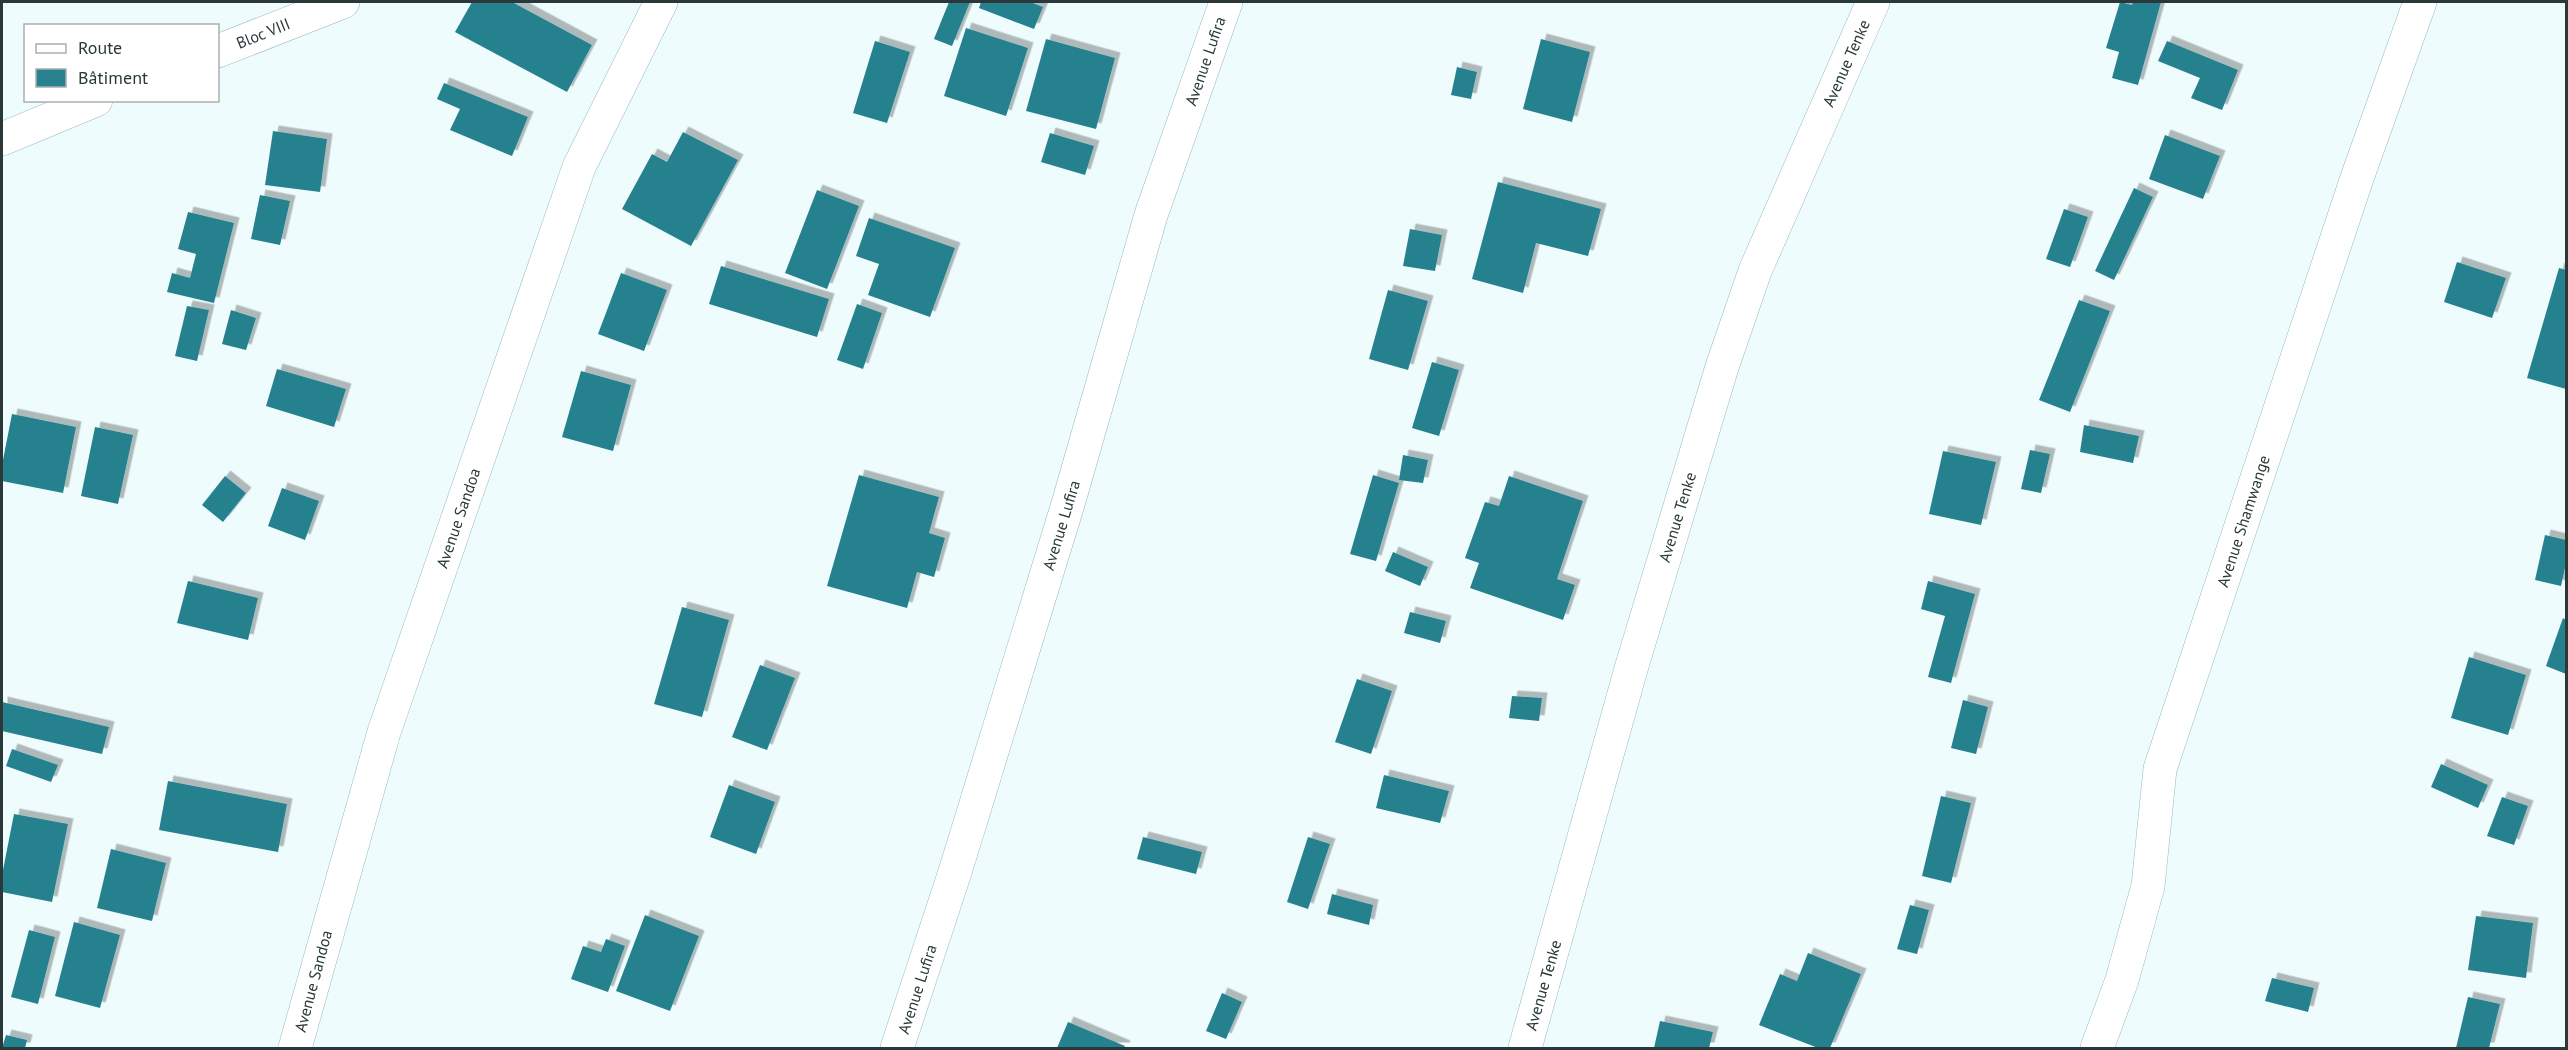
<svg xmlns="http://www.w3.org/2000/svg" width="2568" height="1050" font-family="'PT Sans',sans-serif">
  <defs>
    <filter id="shadow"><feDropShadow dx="5.5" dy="-5.5" stdDeviation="0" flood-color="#0004"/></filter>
  </defs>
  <rect width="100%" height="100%" fill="#eefcfe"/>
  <g fill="#28818f" filter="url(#shadow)">
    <polygon points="472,2 512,2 592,45 567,92 455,32"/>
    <polygon points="949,2 970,2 952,46 934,39"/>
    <polygon points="981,2 1030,2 1043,7 1034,29 979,8"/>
    <polygon points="2120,2 2132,5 2133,2 2161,2 2138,85 2112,78 2119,52 2106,48"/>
    <polygon points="966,28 1028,48 1006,116 944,96"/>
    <polygon points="1046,39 1115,58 1096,129 1026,111"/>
    <polygon points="1541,39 1590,52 1572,122 1523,109"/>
    <polygon points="875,41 910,52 887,123 853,113"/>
    <polygon points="2167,41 2238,70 2222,110 2191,98 2200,78 2158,61"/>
    <polygon points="1457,67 1477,72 1471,99 1451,95"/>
    <polygon points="444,83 528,117 512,156 450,130 460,109 437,99"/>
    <polygon points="273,131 327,139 320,192 265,185"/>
    <polygon points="683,132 738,160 691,246 622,209 652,154 667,162"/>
    <polygon points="1050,133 1094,146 1085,175 1041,162"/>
    <polygon points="2165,135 2220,156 2203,199 2149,179"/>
    <polygon points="1498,182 1601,209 1588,256 1536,243 1523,293 1472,279"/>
    <polygon points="2134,188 2153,197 2114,280 2095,271"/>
    <polygon points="817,190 859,206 827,289 785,273"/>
    <polygon points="260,195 290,201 280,245 251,239"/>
    <polygon points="2064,209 2088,217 2070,267 2046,259"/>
    <polygon points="188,212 234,223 214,303 167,292 172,273 190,278 196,254 178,249"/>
    <polygon points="869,218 955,248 930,317 868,295 879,264 856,256"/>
    <polygon points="1410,229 1442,235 1435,271 1403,266"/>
    <polygon points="2457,262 2506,278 2492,318 2444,302"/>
    <polygon points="721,266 829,299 817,337 709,304"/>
    <polygon points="2559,268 2566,270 2566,389 2527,378"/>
    <polygon points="621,273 667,290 644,351 598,334"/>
    <polygon points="1388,290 1428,301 1408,370 1369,359"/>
    <polygon points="2079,300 2110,311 2070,412 2039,400"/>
    <polygon points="857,304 882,313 863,369 837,360"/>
    <polygon points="187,306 209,310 197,361 175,356"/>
    <polygon points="231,310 256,318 246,350 222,344"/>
    <polygon points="1432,362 1459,370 1439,436 1412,428"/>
    <polygon points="277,369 346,389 334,427 266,406"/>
    <polygon points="581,371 631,385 613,451 562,437"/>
    <polygon points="12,414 76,427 63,493 2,481 2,465"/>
    <polygon points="2084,425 2139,436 2133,463 2080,452"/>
    <polygon points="95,427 133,435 118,504 81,496"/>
    <polygon points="2030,450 2050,454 2041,493 2021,489"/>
    <polygon points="1943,451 1996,462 1981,525 1929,514"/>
    <polygon points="1403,455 1428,460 1423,483 1399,480"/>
    <polygon points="859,475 939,497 929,533 945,538 934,577 917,572 907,608 827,586"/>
    <polygon points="1373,475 1399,483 1376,561 1350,554"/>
    <polygon points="225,476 246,493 223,522 202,505"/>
    <polygon points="1509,476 1583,501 1557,579 1575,585 1563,620 1470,588 1479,563 1465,558 1485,502 1499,506"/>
    <polygon points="282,488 319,501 305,540 268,526"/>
    <polygon points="2545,535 2566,540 2566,563 2561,586 2535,580"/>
    <polygon points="1393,552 1428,567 1420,586 1385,571"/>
    <polygon points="188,581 258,598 248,640 177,623"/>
    <polygon points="1928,581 1975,594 1951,683 1928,677 1945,616 1921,609"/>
    <polygon points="682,607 729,620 702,717 654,704"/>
    <polygon points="1410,612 1446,621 1440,643 1404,633"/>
    <polygon points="2563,618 2566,620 2566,674 2546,666"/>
    <polygon points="2469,657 2526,675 2508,735 2451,718"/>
    <polygon points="760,665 795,678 767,750 732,737"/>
    <polygon points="1357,679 1392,691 1371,754 1335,742"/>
    <polygon points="1512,696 1542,698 1539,721 1509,718"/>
    <polygon points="1963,700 1988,707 1976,754 1951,748"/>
    <polygon points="2,702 109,727 102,754 2,731"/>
    <polygon points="12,749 58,765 51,782 6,766"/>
    <polygon points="2441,764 2488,785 2478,808 2431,787"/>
    <polygon points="1384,775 1449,791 1440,823 1376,808"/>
    <polygon points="168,781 287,804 278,852 159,830"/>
    <polygon points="729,785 775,802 756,854 710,837"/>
    <polygon points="1941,796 1971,803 1951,883 1922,876"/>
    <polygon points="2502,797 2528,806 2514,845 2487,836"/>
    <polygon points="14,814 68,824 52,902 2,892 2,875"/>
    <polygon points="1143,837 1202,852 1196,874 1137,859"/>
    <polygon points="1308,837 1330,844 1308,909 1287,902"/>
    <polygon points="111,849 166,863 152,921 97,908"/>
    <polygon points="1332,894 1373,905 1369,925 1327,914"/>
    <polygon points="1910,905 1929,910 1917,954 1897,949"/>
    <polygon points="645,915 699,936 670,1011 616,991"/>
    <polygon points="2476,916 2533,923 2526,978 2468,970"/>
    <polygon points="74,922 120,935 100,1008 55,996"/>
    <polygon points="29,930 55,937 38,1004 11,997"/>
    <polygon points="606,939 625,946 608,992 571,979 583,946 601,952"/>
    <polygon points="1808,953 1861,974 1830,1048 1818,1048 1759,1025 1780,974 1797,981"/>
    <polygon points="2272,978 2314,988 2308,1012 2265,1001"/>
    <polygon points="1222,993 1242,1002 1226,1039 1206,1031"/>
    <polygon points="2468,997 2500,1004 2489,1048 2456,1048"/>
    <polygon points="1660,1021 1713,1032 1709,1048 1654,1048"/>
    <polygon points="1068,1022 1125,1046 1124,1048 1057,1048"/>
    <polygon points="6,1035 27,1040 25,1048 2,1048"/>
  </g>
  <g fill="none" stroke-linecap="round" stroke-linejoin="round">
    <g stroke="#98bac0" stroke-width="34">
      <g id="minor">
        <polyline points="218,51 343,2"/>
        <polyline points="2,139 96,100"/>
        <polyline points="295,1048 384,732 579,167 661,2"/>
        <polyline points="897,1048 955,872 1068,504 1151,215 1226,2"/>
        <polyline points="1525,1048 1631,669 1722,367 1755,271 1873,2"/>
        <polyline points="2097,1048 2122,980 2148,886 2160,769 2357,178 2420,2"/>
      </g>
    </g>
    <use href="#minor" stroke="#fff" stroke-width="33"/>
  </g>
  <g text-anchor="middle" stroke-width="6" stroke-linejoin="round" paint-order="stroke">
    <g font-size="16" fill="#2a383a" stroke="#fff">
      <text transform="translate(263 33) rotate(-22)" y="6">Bloc VIII</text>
      <text transform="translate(1205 61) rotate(-71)" y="6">Avenue Lufira</text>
      <text transform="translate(1846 63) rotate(-66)" y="6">Avenue Tenke</text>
      <text transform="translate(1677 517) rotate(-73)" y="6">Avenue Tenke</text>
      <text transform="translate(458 518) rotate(-71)" y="6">Avenue Sandoa</text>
      <text transform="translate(2243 521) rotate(-72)" y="6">Avenue Shamwange</text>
      <text transform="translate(1061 525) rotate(-73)" y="6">Avenue Lufira</text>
      <text transform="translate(313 981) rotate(-75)" y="6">Avenue Sandoa</text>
      <text transform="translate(1543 985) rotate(-74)" y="6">Avenue Tenke</text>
      <text transform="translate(917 989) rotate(-72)" y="6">Avenue Lufira</text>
    </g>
  </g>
  <rect width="2568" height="1050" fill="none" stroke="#2a383a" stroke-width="6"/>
  <rect x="24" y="24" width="195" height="78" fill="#ffffff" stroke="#aaafb0" stroke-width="1.5"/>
  <rect x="36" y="44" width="30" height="9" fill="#ffffff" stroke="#aaafb0" stroke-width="1.5"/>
  <text x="78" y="54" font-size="18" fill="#2a383a">Route</text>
  <rect x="36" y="69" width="30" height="18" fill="#28818f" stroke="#aaafb0" stroke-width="1.5"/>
  <text x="78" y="84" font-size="18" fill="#2a383a">Bâtiment</text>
</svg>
